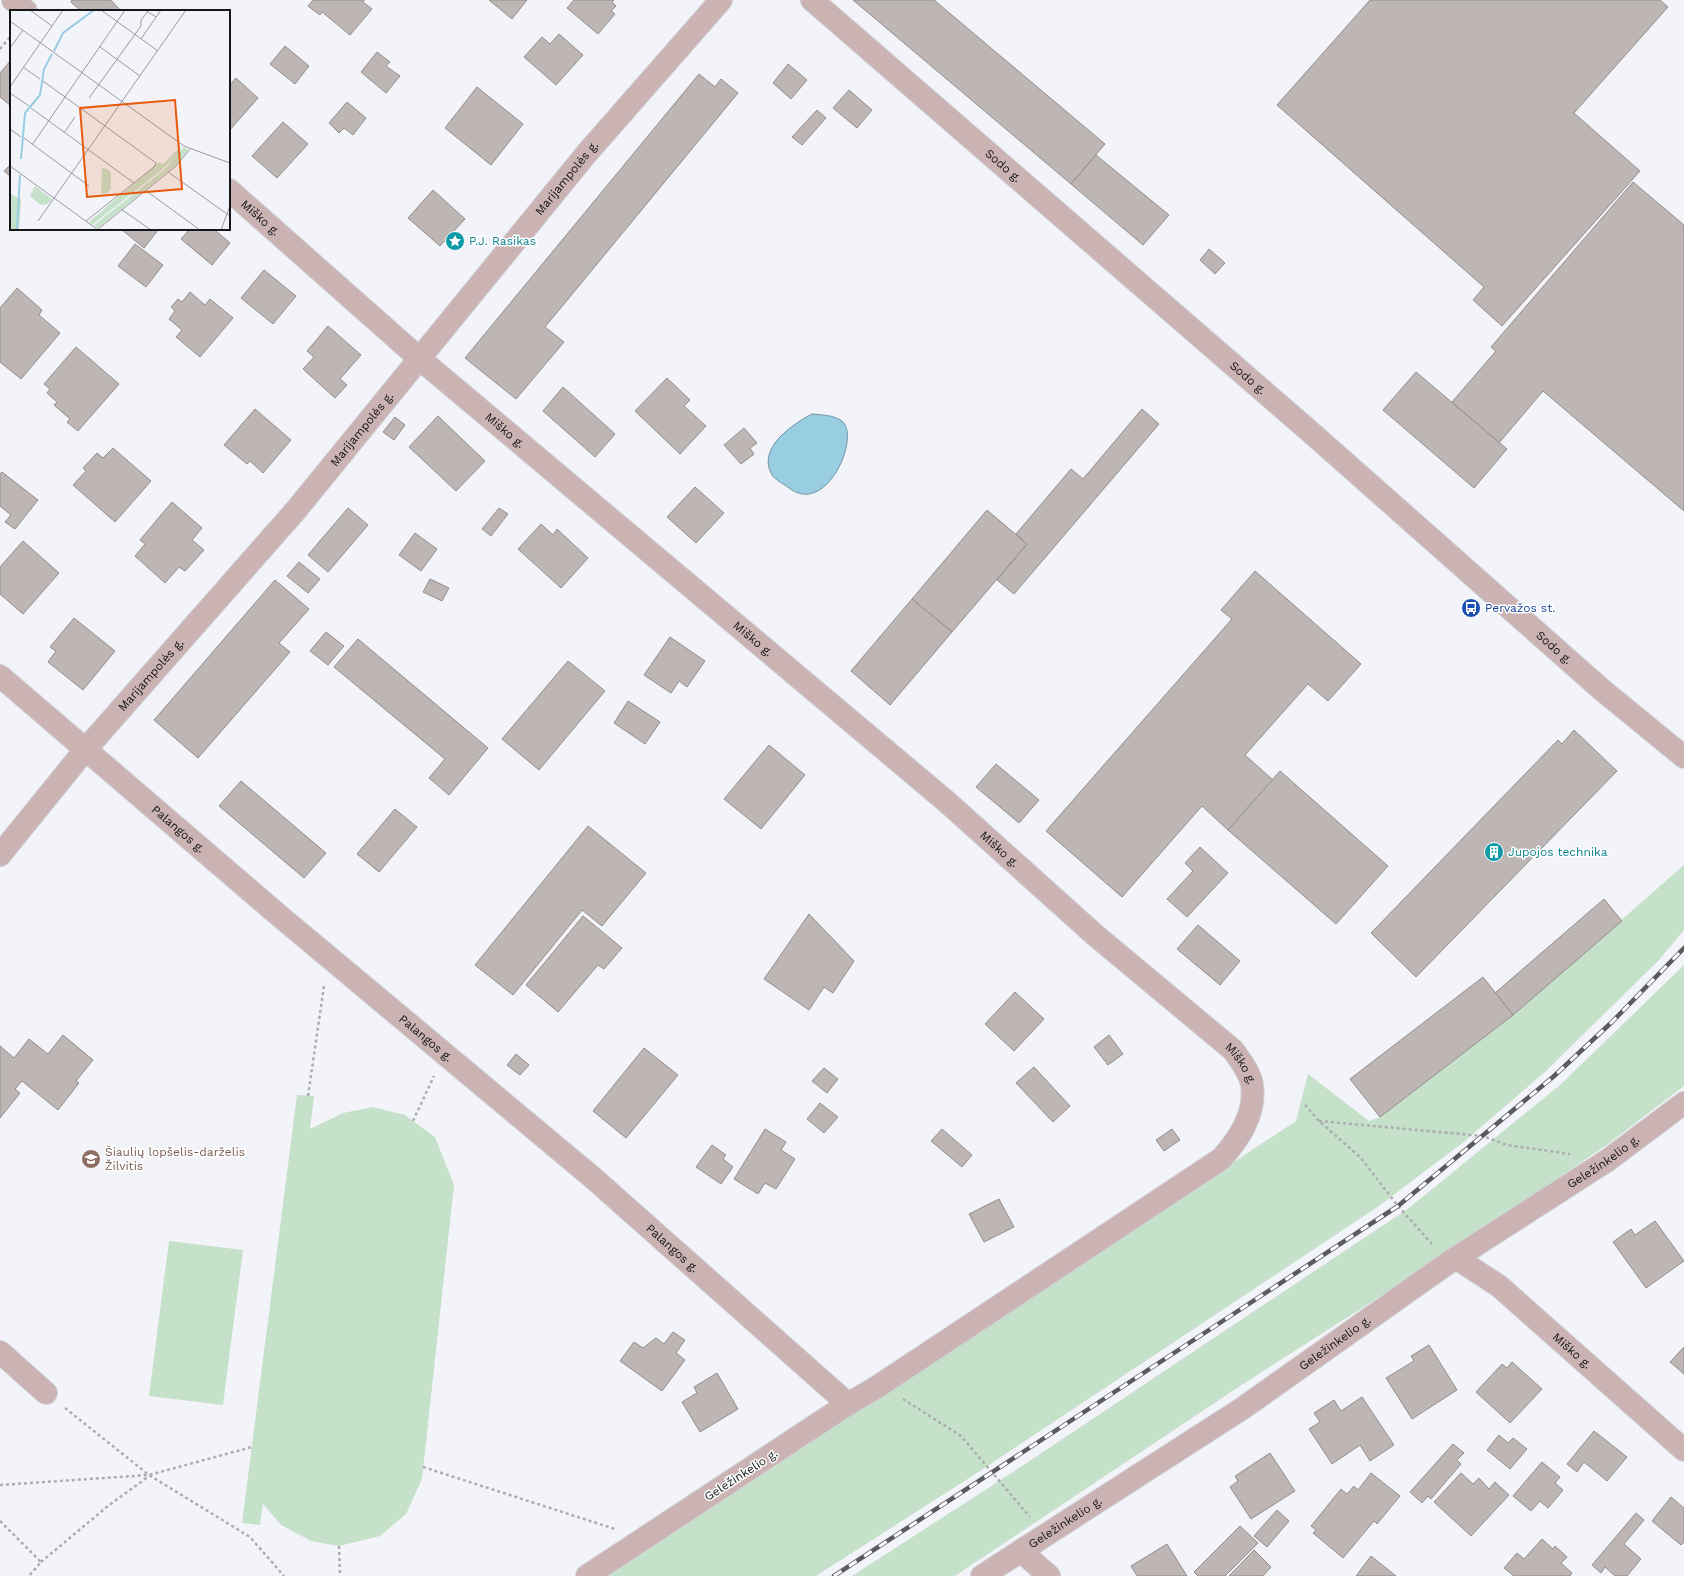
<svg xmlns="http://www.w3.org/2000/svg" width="1684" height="1576" font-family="'Work Sans',sans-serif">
  <rect width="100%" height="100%" fill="#f3f4fa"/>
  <g fill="#c6e1ca">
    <polygon points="1684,865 1684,930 1658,961 1546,1071 1465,1141 1379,1206 977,1473 816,1576 606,1576 1296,1121 1308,1074 1369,1121 1380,1117 1513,1015"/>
    <polygon points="1684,965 1684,1086 1608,1144 1448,1253 1240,1386 955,1576 852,1576 1013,1472 1409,1208 1561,1084"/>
    <polygon points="297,1095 314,1096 310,1129 343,1113 373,1107 405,1115 435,1137 454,1185 422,1479 406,1514 380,1536 339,1546 311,1541 281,1525 263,1504 260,1525 242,1523"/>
    <polygon points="169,1241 243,1250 223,1405 149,1396"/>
  </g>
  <path fill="#99cde2" stroke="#7196a5" d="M812,414C822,415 834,415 842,421C861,436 827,517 789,488C784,484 773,479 771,473C758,447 793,424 812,414Z"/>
  <g fill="#bdb6b5" stroke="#948d8c">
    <polygon points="72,0 111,0 120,10 81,11 71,2"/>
    <polygon points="313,0 364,0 363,2 372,9 350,35 322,12 320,15 308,6"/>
    <polygon points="489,0 527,0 512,19"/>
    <polygon points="574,0 614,0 612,2 616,6 611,11 615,14 598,34 567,8"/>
    <polygon points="853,0 934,0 1105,144 1071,184"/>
    <polygon points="1370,0 1660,0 1668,7 1574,113 1640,171 1502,326 1473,300 1484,287 1277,105"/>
    <polygon points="559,34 583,55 556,85 524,57 542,37 550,44"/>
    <polygon points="285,46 309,66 295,84 270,64"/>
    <polygon points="377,52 390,62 386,66 400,76 386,93 361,72"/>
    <polygon points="11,60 11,106 0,97 0,73"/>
    <polygon points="788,64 807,80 791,99 773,83"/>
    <polygon points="699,74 715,87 721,79 738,93 545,327 564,342 516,399 465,358"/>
    <polygon points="236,78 258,98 229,131 229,86"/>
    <polygon points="477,87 523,124 491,165 445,128"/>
    <polygon points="849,90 872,110 857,128 833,108"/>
    <polygon points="347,102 366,118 353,135 344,128 339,133 329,123"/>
    <polygon points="817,110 826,118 802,145 792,137"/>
    <polygon points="283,122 308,144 277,178 252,156"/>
    <polygon points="1096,155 1169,215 1143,245 1071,184"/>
    <polygon points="11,164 11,177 4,171"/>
    <polygon points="1633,182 1684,225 1684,511 1543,391 1499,443 1452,402 1496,351 1491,347"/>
    <polygon points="433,190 465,219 440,246 408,218"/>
    <polygon points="121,229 159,229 144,248"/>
    <polygon points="190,229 214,229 230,243 212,265 181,239"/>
    <polygon points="135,244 163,265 146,287 118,266"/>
    <polygon points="1209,249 1225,263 1215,274 1200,260"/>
    <polygon points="264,270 296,296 273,324 241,298"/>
    <polygon points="17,288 42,310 39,315 60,333 21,379 0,362 0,308"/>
    <polygon points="190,292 205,305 210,299 233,318 200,357 176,337 182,330 169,319 175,311 171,307 178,299 182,302"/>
    <polygon points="328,326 361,355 340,379 347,385 335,398 303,369 314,357 307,351"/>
    <polygon points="76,347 119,384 78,431 67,422 70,419 54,405 57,402 47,393 50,389 44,384"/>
    <polygon points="1416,372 1507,449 1474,488 1383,410"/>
    <polygon points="667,378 690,400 684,406 706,426 680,454 635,411"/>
    <polygon points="563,387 615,434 595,457 543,411"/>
    <polygon points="255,409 291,440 263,473 250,461 247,464 224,445"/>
    <polygon points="1142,409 1159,424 1014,594 997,580 1027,544 1016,534 1071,469 1083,479"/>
    <polygon points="438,416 485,461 456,491 409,447"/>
    <polygon points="395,417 405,425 394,440 383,432"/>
    <polygon points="744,428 757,443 750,448 754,454 741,464 724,445"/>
    <polygon points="113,448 151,481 115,522 73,485 86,471 83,468 97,453 103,458"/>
    <polygon points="2,472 38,500 15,529 5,522 11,515 0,506 0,474"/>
    <polygon points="695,487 724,513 696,543 667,517"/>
    <polygon points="172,502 202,528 192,540 204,550 185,571 179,567 165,583 135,556 145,544 140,540"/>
    <polygon points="348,508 368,525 328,572 308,555"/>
    <polygon points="499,508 508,514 491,536 482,529"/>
    <polygon points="987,510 1027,544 952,632 912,599"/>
    <polygon points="541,524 553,535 557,529 588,558 561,588 518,549"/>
    <polygon points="415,533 437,549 421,571 399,555"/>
    <polygon points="23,541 59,573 23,614 0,594 0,567"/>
    <polygon points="299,562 320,579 308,593 287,576"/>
    <polygon points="1255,571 1361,664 1328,701 1308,684 1245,755 1273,780 1228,830 1202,806 1122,897 1046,831 1232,619 1221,610"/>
    <polygon points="430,579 449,588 442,601 423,592"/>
    <polygon points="275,580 309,609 279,643 290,652 198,758 154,720"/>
    <polygon points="912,599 952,632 890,705 851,671"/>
    <polygon points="74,618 115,651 83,690 48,662 56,651 50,647"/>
    <polygon points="326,632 344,646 328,665 310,651"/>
    <polygon points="670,637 705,661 687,687 679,681 671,693 644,675"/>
    <polygon points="358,639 488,748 449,795 429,778 445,759 334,667"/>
    <polygon points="568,661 605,691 539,770 502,739"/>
    <polygon points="628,701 660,722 645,744 614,723"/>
    <polygon points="1574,730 1617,771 1416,977 1371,933 1558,740 1562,744"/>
    <polygon points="769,745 805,775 761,829 724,799"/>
    <polygon points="996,764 1039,800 1019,823 976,787"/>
    <polygon points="1280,771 1388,866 1336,924 1228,830"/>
    <polygon points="241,781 326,853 304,878 219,806"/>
    <polygon points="395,809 417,827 379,872 357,854"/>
    <polygon points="588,826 646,873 602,926 582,910 513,995 475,965"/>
    <polygon points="1200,847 1228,873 1187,917 1167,899 1193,871 1185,863"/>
    <polygon points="1604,899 1622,921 1513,1015 1495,993"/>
    <polygon points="809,914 854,961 833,993 824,987 809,1010 764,979"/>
    <polygon points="583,916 622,948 604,969 598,965 558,1012 526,985"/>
    <polygon points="1198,925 1240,961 1220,985 1177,949"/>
    <polygon points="1483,977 1513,1015 1380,1117 1350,1079"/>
    <polygon points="1015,992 1044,1019 1014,1051 985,1024"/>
    <polygon points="63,1035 93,1060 76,1081 79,1083 58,1110 22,1081 15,1089 20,1093 0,1118 0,1046 14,1058 29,1039 48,1054"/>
    <polygon points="1109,1035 1123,1054 1108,1065 1094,1047"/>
    <polygon points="644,1048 678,1075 626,1138 593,1111"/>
    <polygon points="516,1054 529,1065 520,1075 507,1065"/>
    <polygon points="1034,1067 1070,1106 1053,1122 1016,1083"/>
    <polygon points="824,1068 838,1079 827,1093 812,1081"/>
    <polygon points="820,1103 838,1117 824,1133 807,1119"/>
    <polygon points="765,1129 786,1142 781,1150 795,1159 776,1189 765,1183 758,1194 734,1179"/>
    <polygon points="942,1129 972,1155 962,1167 931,1141"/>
    <polygon points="1172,1129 1180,1140 1164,1151 1156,1140"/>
    <polygon points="712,1145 726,1155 723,1159 733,1167 721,1184 696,1167"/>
    <polygon points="999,1199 1014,1227 984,1242 969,1214"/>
    <polygon points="1655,1221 1684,1261 1646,1288 1613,1242 1631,1229 1635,1235"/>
    <polygon points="673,1332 685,1340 676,1353 685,1360 662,1391 620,1361 634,1342 643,1348 656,1338 664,1344"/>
    <polygon points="1429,1345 1457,1390 1412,1419 1386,1378 1414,1361 1411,1356"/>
    <polygon points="1684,1347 1684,1374 1670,1362"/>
    <polygon points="1512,1362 1542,1389 1510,1423 1476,1392 1502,1364 1507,1368"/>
    <polygon points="717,1373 738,1409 700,1432 682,1402 697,1393 694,1387"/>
    <polygon points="1362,1397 1394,1445 1370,1461 1360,1445 1332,1464 1309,1429 1320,1422 1314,1413 1334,1400 1341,1411"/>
    <polygon points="1594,1431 1627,1457 1607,1481 1584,1462 1577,1472 1567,1464"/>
    <polygon points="1499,1435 1508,1443 1513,1438 1527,1449 1510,1469 1487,1450"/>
    <polygon points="1453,1444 1464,1453 1457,1460 1461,1464 1431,1499 1428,1496 1422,1503 1410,1492"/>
    <polygon points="1270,1453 1295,1491 1251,1519 1230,1487 1238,1481 1235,1476"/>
    <polygon points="1542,1462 1560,1477 1555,1483 1563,1490 1548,1508 1540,1501 1531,1511 1513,1496"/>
    <polygon points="1371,1473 1400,1496 1377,1524 1374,1521 1343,1558 1313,1533 1316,1530 1311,1526 1341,1489 1347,1494 1354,1486 1358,1490"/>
    <polygon points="1461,1473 1473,1484 1479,1478 1489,1489 1495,1482 1509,1495 1471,1536 1434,1502"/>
    <polygon points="1671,1497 1684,1508 1684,1542 1681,1545 1652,1521"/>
    <polygon points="1277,1510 1289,1521 1267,1547 1254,1536"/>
    <polygon points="1636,1513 1644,1520 1624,1544 1641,1559 1627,1576 1615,1576 1605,1567 1601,1573 1592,1565"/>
    <polygon points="1240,1526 1258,1543 1225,1576 1198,1576 1194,1572"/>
    <polygon points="1542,1539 1553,1549 1555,1546 1567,1557 1561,1563 1572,1573 1570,1576 1514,1576 1504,1568 1517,1553 1524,1559"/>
    <polygon points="1167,1544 1187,1576 1137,1576 1131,1566"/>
    <polygon points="1254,1550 1271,1567 1263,1576 1229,1576"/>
    <polygon points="1371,1556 1396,1576 1356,1576"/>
  </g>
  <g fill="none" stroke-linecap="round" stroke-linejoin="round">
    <g stroke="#cfd0d6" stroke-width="24">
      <g id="street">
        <polyline points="13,0 26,11"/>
        <path id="s1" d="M812,0L1315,436L1601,689L1684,757"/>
        <path id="s2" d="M229,190L420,359L947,802L1095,935L1233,1050C1240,1060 1250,1072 1252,1085C1256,1114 1239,1139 1221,1159L877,1387L848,1404L587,1576"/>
        <path id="s3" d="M0,676L282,918L592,1177L848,1404"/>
        <path id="s4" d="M0,855L85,750L296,510L587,153L721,0"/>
        <path id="s5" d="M1456,1258L1499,1286L1684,1450"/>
        <polyline points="0,1352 46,1393"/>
        <polyline points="1021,1551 1049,1576"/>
        <path id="s6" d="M982,1576L1243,1408L1448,1263L1608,1160L1684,1103"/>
      </g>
    </g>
    <g stroke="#abacb0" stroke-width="2.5" stroke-dasharray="3 3" stroke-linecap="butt">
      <polyline points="0,49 11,36"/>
      <polyline points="308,1096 324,986"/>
      <polyline points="1305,1105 1319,1121 1360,1157 1398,1206 1432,1244"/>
      <polyline points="413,1121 434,1076"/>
      <polyline points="1319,1121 1483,1136 1507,1145 1570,1154"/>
      <polyline points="903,1399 961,1436 1030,1517"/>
      <polyline points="65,1408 149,1475 250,1537 284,1576"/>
      <polyline points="423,1467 615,1529"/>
      <polyline points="0,1485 149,1475 252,1447"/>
      <polyline points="0,1521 41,1562 29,1576"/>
      <polyline points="339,1546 340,1576"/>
      <polyline points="41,1562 108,1506 149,1476"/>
    </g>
    <use href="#street" stroke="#cbb3b3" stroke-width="22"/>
    <g stroke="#5a5b5f" stroke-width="4.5">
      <polyline id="rail" points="834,1576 1398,1206 1553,1077 1612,1022 1684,948"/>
    </g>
    <use href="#rail" stroke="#fff" stroke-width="3" stroke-dasharray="9" stroke-linecap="butt"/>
  </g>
  <defs>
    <g id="sight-disc" transform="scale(1)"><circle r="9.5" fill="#0f9aa8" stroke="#fff"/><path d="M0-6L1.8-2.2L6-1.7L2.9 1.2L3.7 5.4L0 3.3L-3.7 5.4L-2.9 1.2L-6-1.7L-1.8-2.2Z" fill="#fff"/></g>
    <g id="bus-disc" transform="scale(1)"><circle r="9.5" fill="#1a4fb4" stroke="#fff"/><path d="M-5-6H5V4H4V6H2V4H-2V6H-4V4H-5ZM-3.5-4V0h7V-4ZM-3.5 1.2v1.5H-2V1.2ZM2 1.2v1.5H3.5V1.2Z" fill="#fff"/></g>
    <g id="building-disc" transform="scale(1)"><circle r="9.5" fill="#0f9aa8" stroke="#fff"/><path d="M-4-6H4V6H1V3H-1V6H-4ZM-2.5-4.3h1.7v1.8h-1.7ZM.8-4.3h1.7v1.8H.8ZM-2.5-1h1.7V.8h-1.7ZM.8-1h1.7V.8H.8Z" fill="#fff"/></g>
    <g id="school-disc" transform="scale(1)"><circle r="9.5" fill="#8d6e63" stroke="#fff"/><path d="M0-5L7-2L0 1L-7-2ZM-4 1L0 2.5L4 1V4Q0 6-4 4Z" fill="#fff"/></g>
  </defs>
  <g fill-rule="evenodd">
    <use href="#sight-disc" x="455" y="241"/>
    <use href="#bus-disc" x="1471" y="608"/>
    <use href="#building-disc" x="1494" y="852"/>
    <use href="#school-disc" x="91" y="1159"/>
  </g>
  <g text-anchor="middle" stroke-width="3" stroke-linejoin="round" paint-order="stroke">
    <g font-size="12" fill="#151618" stroke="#fff">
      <text dy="4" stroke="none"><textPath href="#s1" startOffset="253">Sodo g.</textPath></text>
      <text dy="4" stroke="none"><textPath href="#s4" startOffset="883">Marijampolės g.</textPath></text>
      <text dy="4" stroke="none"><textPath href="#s2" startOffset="42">Miško g.</textPath></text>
      <text dy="4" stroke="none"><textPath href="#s1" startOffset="577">Sodo g.</textPath></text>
      <text dy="4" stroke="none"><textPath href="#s4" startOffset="559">Marijampolės g.</textPath></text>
      <text dy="4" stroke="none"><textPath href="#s2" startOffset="366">Miško g.</textPath></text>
      <text dy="4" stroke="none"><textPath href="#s2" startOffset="690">Miško g.</textPath></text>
      <text dy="4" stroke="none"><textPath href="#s1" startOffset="985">Sodo g.</textPath></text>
      <text dy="4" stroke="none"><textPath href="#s4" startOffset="235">Marijampolės g.</textPath></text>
      <text dy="4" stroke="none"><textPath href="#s3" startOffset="235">Palangos g.</textPath></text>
      <text dy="4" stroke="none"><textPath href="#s2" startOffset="1014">Miško g.</textPath></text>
      <text dy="4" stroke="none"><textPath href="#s3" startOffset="559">Palangos g.</textPath></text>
      <text dy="4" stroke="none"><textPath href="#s2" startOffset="1338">Miško g.</textPath></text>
      <text dy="4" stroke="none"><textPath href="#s6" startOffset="747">Geležinkelio g.</textPath></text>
      <text dy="4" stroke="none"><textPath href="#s3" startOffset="883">Palangos g.</textPath></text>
      <text dy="4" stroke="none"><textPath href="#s6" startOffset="423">Geležinkelio g.</textPath></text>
      <text dy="4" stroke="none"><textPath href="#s5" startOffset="149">Miško g.</textPath></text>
      <text transform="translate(741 1475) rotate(-33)" y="4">Geležinkelio g.</text>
      <text dy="4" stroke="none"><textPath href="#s6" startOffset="99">Geležinkelio g.</textPath></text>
    </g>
    <g font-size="12" fill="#0d838f" stroke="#fff" text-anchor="start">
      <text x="469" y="245">P.J. Rasikas</text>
      <text x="1508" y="856">Jupojos technika</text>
    </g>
    <g font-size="12" fill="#164399" stroke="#fff" text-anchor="start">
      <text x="1485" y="612">Pervažos st.</text>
    </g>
    <g font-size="12" fill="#785e54" stroke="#fff" text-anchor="start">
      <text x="105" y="1156">Šiaulių lopšelis-darželis<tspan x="105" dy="14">Žilvitis</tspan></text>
    </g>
  </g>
  <g transform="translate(10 10)">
    <rect width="220" height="220" fill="#f3f4fa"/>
    <path d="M171,136L168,144L153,159L82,215L79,212L149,152L153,154ZM174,137L178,140L166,155L88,218L83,216L155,159ZM92,158L98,159L101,163V179L96,184L91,183ZM25,176L42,189L38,194L31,195L20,186ZM0,183L11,190L9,220H0V199L2,196Z" fill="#c6e1ca"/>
    <path fill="none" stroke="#99cde2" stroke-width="2" d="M44,41L53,23L84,0M11,149L15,103L30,85L34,59L42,44M7,220L10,165"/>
    <path fill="none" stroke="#9a9ba0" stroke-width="1" d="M20,0L42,16M91,0L148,41M135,0L146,7M0,11L174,136L220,153M131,29L151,0M90,37L130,66M0,38L13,20M13,57L30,69M33,71L146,153L144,157L76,211M0,77L53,0M0,83L19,96M79,88L131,16V10L139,0M21,98L124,173M0,119L11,127M54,123L65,107M14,128L79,176M22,135L115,0M0,156L88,220M158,162L220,206M135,180L190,220M111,199L141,220M28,211L176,0M87,220L166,156L180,139M211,220L220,196"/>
    <path fill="#e8590c" fill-opacity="0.15" stroke="#e8590c" stroke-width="2" d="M165,90L172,179L77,187L70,98Z"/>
    <rect width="220" height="220" fill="none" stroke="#151618" stroke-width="2"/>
  </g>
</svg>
